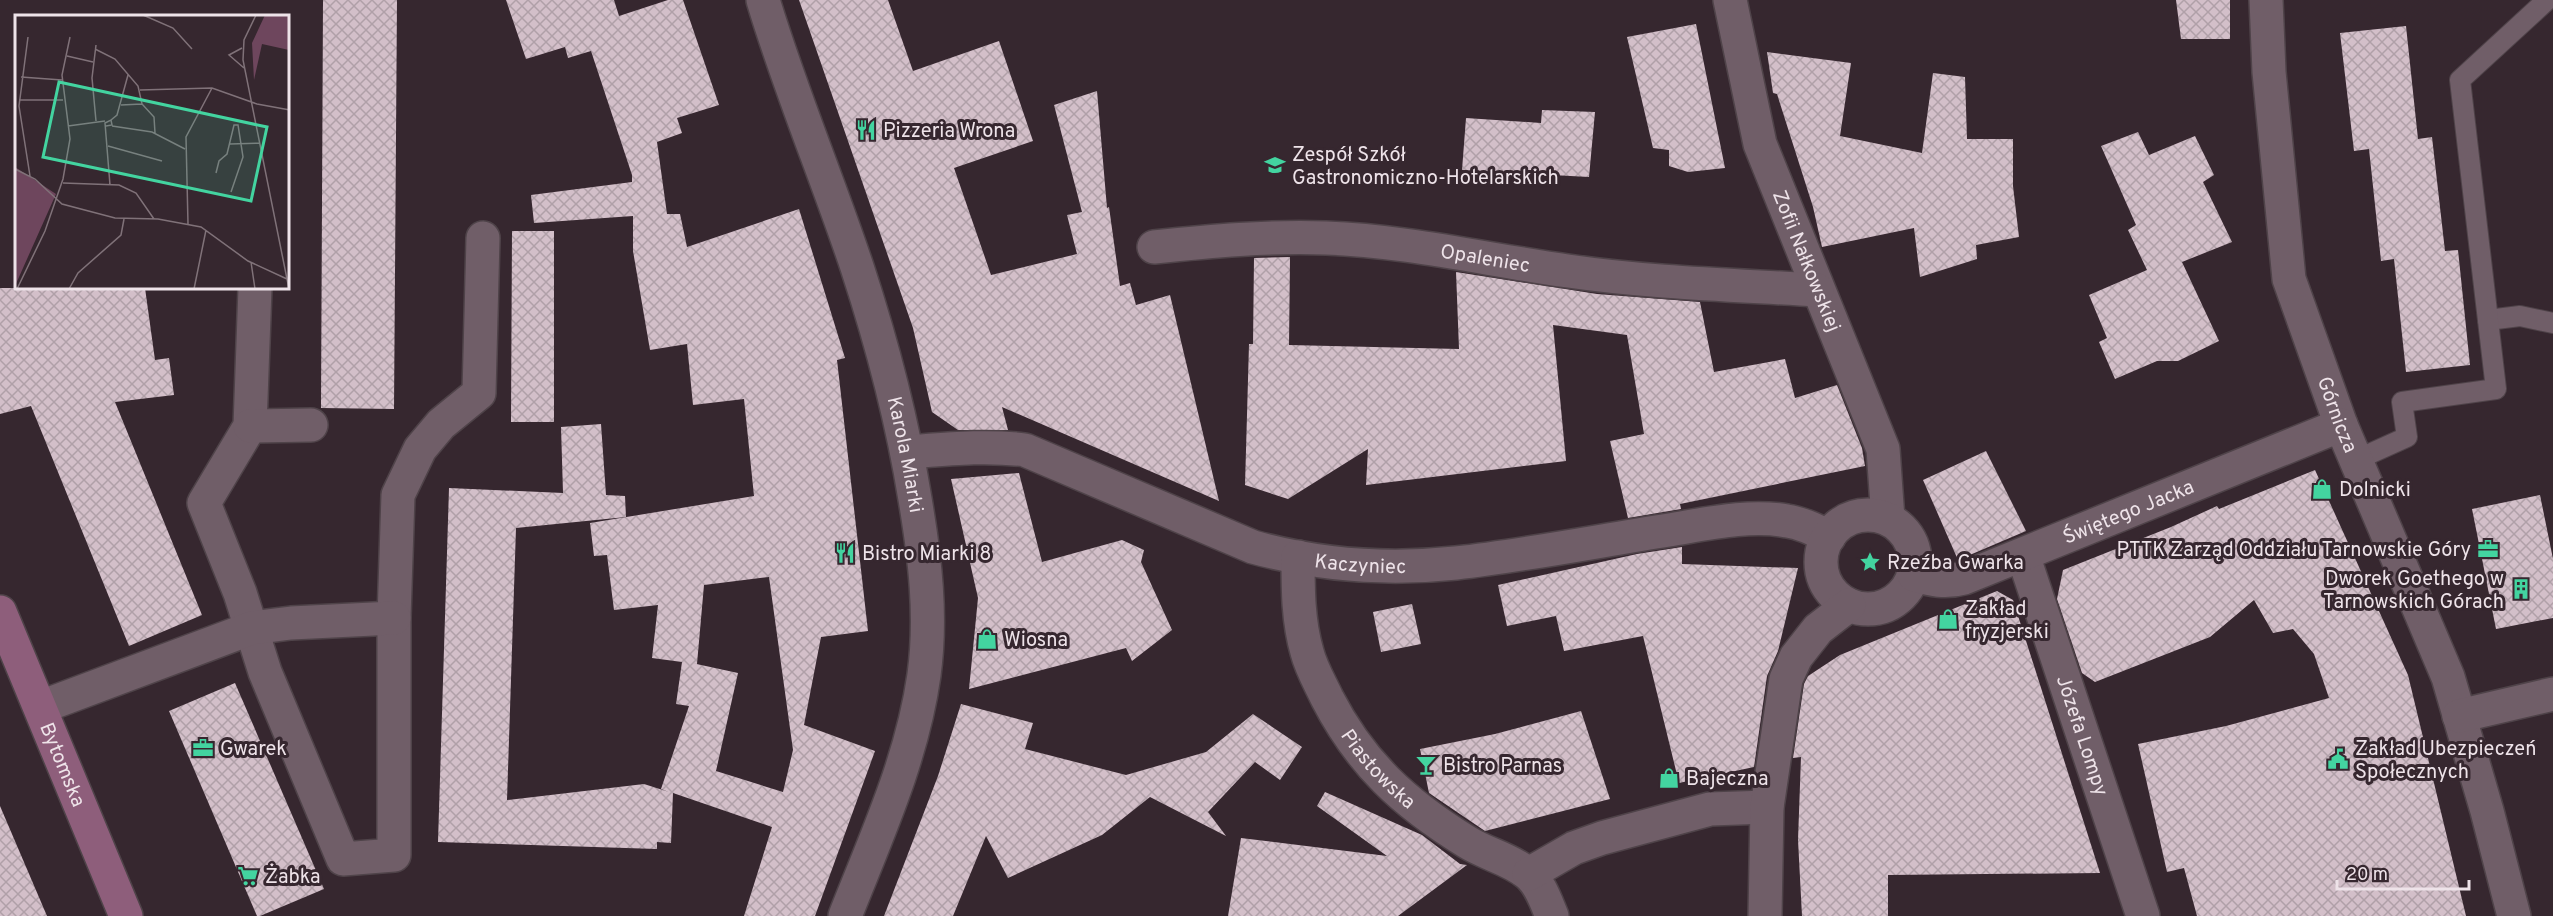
<svg xmlns="http://www.w3.org/2000/svg" width="2553" height="916" font-family="Overpass,sans-serif">
  <defs>
    <pattern id="building-cross-hatch" width="8" height="8" patternUnits="userSpaceOnUse" patternTransform="scale(1.5)"><rect width="8" height="8" fill="#d3bfc9"/><path d="M0 0l8 8M0 8l8-8" fill="none" stroke="#b0a0a8"/></pattern>
  </defs>
  <rect width="100%" height="100%" fill="#36272f"/>
  <g fill="url(#building-cross-hatch)" fill-rule="evenodd">
    <polygon points="323,0 397,0 394,409 321,408"/>
    <path d="M506,0H614L619,16L668,0H683L719,105L677,118L682,133L657,142L667,214H680L687,247L799,209L845,358L837,360L868,631L821,637L804,725L875,751L815,916H744L772,827L673,793L671,843L657,842V849L438,842L449,488L563,493L561,427L601,424L606,495L625,496L626,517L516,528L507,800L644,784L669,792L661,789L689,706L676,704L682,662L652,658L658,605L614,610L607,555L594,556L590,523L754,496L744,399L693,405L687,344L650,350L633,251V216L534,223L531,195L632,182V175L591,51L568,58L565,47L526,59ZM769,577L793,750L783,792L716,771L738,673L692,663L697,664L704,585Z"/>
    <polygon points="799,0 888,0 913,71 999,41 1033,141 954,168 991,275 1077,254 1067,215 1082,212 1054,105 1097,91 1107,208 1109,207 1120,286 1130,283 1136,305 1170,295 1219,501 1002,407 1008,430 958,430 932,412 913,328"/>
    <polygon points="2176,0 2230,0 2230,39 2181,39"/>
    <polygon points="1696,24 1725,168 1688,172 1669,166 1669,150 1653,148 1627,37"/>
    <polygon points="2406,26 2418,139 2432,137 2445,251 2458,250 2470,365 2406,372 2394,259 2381,261 2369,149 2354,151 2340,33"/>
    <polygon points="1767,52 1851,63 1840,136 1922,153 1933,73 1965,77 1967,139 2013,139 2013,186 2019,237 1976,245 1977,259 1920,277 1914,228 1822,247 1813,207 1777,94 1773,93"/>
    <polygon points="1542,110 1595,112 1589,177 1462,170 1466,118 1541,123"/>
    <polygon points="2138,132 2149,155 2195,136 2214,175 2203,182 2232,242 2182,262 2219,341 2178,361 2157,361 2115,379 2099,342 2107,338 2089,295 2147,270 2128,230 2136,225 2101,146"/>
    <polygon points="512,231 554,231 554,422 511,422"/>
    <polygon points="1290,257 1289,345 1459,349 1456,272 1597,294 1700,302 1714,372 1785,359 1795,398 1837,385 1862,448 1865,466 1680,504 1681,509 1628,518 1610,441 1644,434 1627,335 1553,325 1566,461 1366,485 1368,449 1288,499 1245,485 1249,344 1253,344 1254,258"/>
    <polygon points="0,288 145,288 155,360 169,358 174,395 115,402 202,615 129,646 31,406 0,414"/>
    <polygon points="1986,451 2026,531 1958,560 1923,480"/>
    <polygon points="2315,470 2408,675 2466,916 2197,916 2184,868 2167,872 2138,744 2226,726 2329,698 2314,654 2293,629 2273,633 2254,600 2210,637 2095,682 2082,673 2057,599 2063,570 2171,527 2217,506 2219,509"/>
    <polygon points="1019,473 1042,562 1122,540 1144,550 1141,562 1172,630 1132,661 1126,648 969,689 978,598 951,479"/>
    <polygon points="2540,495 2553,559 2553,618 2496,629 2472,509"/>
    <polygon points="1682,547 1682,564 1798,568 1778,651 1767,676 1754,767 1679,783 1643,636 1564,651 1556,616 1507,626 1498,585 1637,554"/>
    <polygon points="1997,591 2013,600 2100,873 1888,875 1888,916 1802,916 1798,840 1801,757 1793,758 1804,684 1808,676 1840,655"/>
    <polygon points="1412,604 1421,644 1381,652 1373,612"/>
    <polygon points="235,683 324,889 260,916 257,916 169,711"/>
    <polygon points="961,704 1033,723 1025,749 1126,775 1206,752 1253,714 1302,747 1280,780 1255,762 1208,812 1226,836 1150,797 1102,835 1008,878 986,836 953,916 884,916 938,776"/>
    <polygon points="1581,711 1610,799 1485,831 1429,793 1420,749 1495,734"/>
    <polygon points="1325,792 1422,835 1460,864 1467,865 1398,916 1228,916 1241,838 1387,856 1317,806"/>
    <polygon points="0,806 47,916 0,916"/>
  </g>
  <g fill="none" stroke-linecap="round" stroke-linejoin="round">
    <g stroke="#4f4349" stroke-width="22">
      <g id="lane">
        <polyline points="2488,320 2520,316 2553,323"/>
        <polyline points="2356,460 2407,437 2402,402 2496,389 2460,80 2547,0"/>
      </g>
    </g>
    <g stroke="#4f4349" stroke-width="36">
      <g id="street">
        <path id="s1" d="M763,0C790,90 827,177 857,267C882,343 902,419 915,499C925,558 932,616 924,675C912,760 876,837 845,916"/>
        <path id="s2" d="M1730,0L1760,144L1883,449L1888,519"/>
        <path id="s3" d="M2266,0L2269,72L2289,279L2341,425L2448,677L2487,811L2514,916"/>
        <path id="s4" d="M1154,247C1211,241 1268,236 1326,238C1408,241 1488,260 1568,271C1651,283 1734,285 1817,290"/>
        <polyline points="255,288 250,426 204,503 240,593 265,672 343,859 394,855 394,618 398,495 420,449 441,424 479,393 483,238"/>
        <polyline points="250,426 311,425"/>
        <path id="s5" d="M908,452C948,449 986,445 1025,450L1253,547C1318,565 1389,570 1456,563C1527,555 1598,541 1669,530C1706,524 1749,514 1787,521C1802,523 1816,530 1829,537"/>
        <circle cx="1868" cy="562" r="47"/>
        <path id="s6" d="M2023,555L2143,916"/>
        <path id="s7" d="M1298,557C1298,589 1298,621 1307,652C1311,668 1320,683 1327,698C1361,764 1404,803 1467,842C1486,854 1510,859 1527,873C1540,883 1546,902 1552,916"/>
        <path id="s8" d="M1914,575C1931,580 1946,583 1964,578L2341,425"/>
        <polyline points="41,707 252,628 291,623 394,618"/>
        <polyline points="2459,716 2553,694"/>
        <polyline points="1529,874 1574,848 1602,838 1710,809 1767,807"/>
        <polyline points="1765,916 1767,807 1786,679 1796,657 1818,629 1849,605"/>
      </g>
    </g>
    <g stroke="#4f4349" stroke-width="36">
      <g id="secondary">
        <path id="s9" d="M0,612L126,916"/>
      </g>
    </g>
    <use href="#lane" stroke="#705e68" stroke-width="20"/>
    <use href="#street" stroke="#705e68" stroke-width="33"/>
    <use href="#secondary" stroke="#8e5e7b" stroke-width="33"/>
  </g>
  <defs>
    <g id="restaurant-bare" transform="scale(1.62)"><path d="M-5-6h1v4h1v-4h1v4h1v-4h1v5L-1.5 .5V6h-2V.5L-5-1ZM5-6V6H3V1.5H1.5Q1.5-4 5-6Z" fill="#43d4a0" stroke="#36272f" stroke-width="2.5" paint-order="stroke"/></g>
    <g id="school-bare" transform="scale(1.62)"><path d="M0-5L7-2L0 1L-7-2ZM-4 1L0 2.5L4 1V4Q0 6-4 4Z" fill="#43d4a0" stroke="#36272f" stroke-width="2.5" paint-order="stroke"/></g>
    <g id="shop-bare" transform="scale(1.62)"><path d="M-5-2.5h2.3a2.7 3.5 0 0 1 5.4 0H5L5.5 6h-11ZM-1.5-2.5h3a1.5 2.3 0 0 0-3 0Z" fill="#43d4a0" stroke="#36272f" stroke-width="2.5" paint-order="stroke"/></g>
    <g id="office-bare" transform="scale(1.62)"><path d="M-6-3h4V-5.5h4V-3h4V5H-6ZM-1-4.5V-3h2v-1.5ZM-6 0V1H6V0Z" fill="#43d4a0" stroke="#36272f" stroke-width="2.5" paint-order="stroke"/></g>
    <g id="sight-bare" transform="scale(1.62)"><path d="M0-6L1.8-2.2L6-1.7L2.9 1.2L3.7 5.4L0 3.3L-3.7 5.4L-2.9 1.2L-6-1.7L-1.8-2.2Z" fill="#43d4a0" stroke="#36272f" stroke-width="2.5" paint-order="stroke"/></g>
    <g id="building-bare" transform="scale(1.62)"><path d="M-4-6H4V6H1V3H-1V6H-4ZM-2.5-4.3h1.7v1.8h-1.7ZM.8-4.3h1.7v1.8H.8ZM-2.5-1h1.7V.8h-1.7ZM.8-1h1.7V.8H.8Z" fill="#43d4a0" stroke="#36272f" stroke-width="2.5" paint-order="stroke"/></g>
    <g id="civic-bare" transform="scale(1.62)"><path d="M-.6-6.5H3V-4.5H.6V-3L4-1V1h2V6H-6V1h2V-1L-.6-3ZM-1.2 2.5V6h2.4V2.5Z" fill="#43d4a0" stroke="#36272f" stroke-width="2.5" paint-order="stroke"/></g>
    <g id="bar-bare" transform="scale(1.62)"><path d="M-6-5H6L.8 .8V4.5H3.5V6h-7V4.5H-.8V.8Z" fill="#43d4a0" stroke="#36272f" stroke-width="2.5" paint-order="stroke"/></g>
    <g id="supermarket-bare" transform="scale(1.62)"><path d="M-6-5.5h2.5l.6 2H6L4.5 2H-2.5L-4.4-4H-6ZM-1.5 3.2a1.3 1.3 0 1 0 .1 0ZM3 3.2a1.3 1.3 0 1 0 .1 0Z" fill="#43d4a0" stroke="#36272f" stroke-width="2.5" paint-order="stroke"/></g>
  </defs>
  <g fill-rule="evenodd">
    <use href="#restaurant-bare" x="866" y="130"/>
    <use href="#school-bare" x="1275" y="165"/>
    <use href="#shop-bare" x="2322" y="489"/>
    <use href="#office-bare" x="2488" y="549"/>
    <use href="#restaurant-bare" x="845" y="553"/>
    <use href="#sight-bare" x="1870" y="562"/>
    <use href="#building-bare" x="2521" y="589"/>
    <use href="#shop-bare" x="1948" y="619"/>
    <use href="#shop-bare" x="987" y="639"/>
    <use href="#office-bare" x="203" y="748"/>
    <use href="#civic-bare" x="2338" y="759"/>
    <use href="#bar-bare" x="1426" y="765"/>
    <use href="#shop-bare" x="1669" y="778"/>
    <use href="#supermarket-bare" x="248" y="876"/>
  </g>
  <g text-anchor="middle" stroke-width="6" stroke-linejoin="round" paint-order="stroke">
    <g font-size="20" fill="#eee3e9" stroke="#36272f" text-anchor="start">
      <text x="883" y="137">Pizzeria Wrona</text>
      <text x="1292" y="161">Zespół Szkół<tspan x="1292" dy="23">Gastronomiczno-Hotelarskich</tspan></text>
      <text x="2339" y="496">Dolnicki</text>
      <text x="2471" y="556" text-anchor="end">PTTK Zarząd Oddziału Tarnowskie Góry</text>
      <text x="862" y="560">Bistro Miarki 8</text>
      <text x="1887" y="569">Rzeźba Gwarka</text>
      <text x="2504" y="585" text-anchor="end">Dworek Goethego w<tspan x="2504" dy="23">Tarnowskich Górach</tspan></text>
      <text x="1965" y="615">Zakład<tspan x="1965" dy="23">fryzjerski</tspan></text>
      <text x="1004" y="646">Wiosna</text>
      <text x="220" y="755">Gwarek</text>
      <text x="2355" y="755">Zakład Ubezpieczeń<tspan x="2355" dy="23">Społecznych</tspan></text>
      <text x="1443" y="772">Bistro Parnas</text>
      <text x="1686" y="785">Bajeczna</text>
      <text x="265" y="883">Żabka</text>
    </g>
    <g font-size="20" fill="#eee3e9" stroke="#36272f">
      <text dy="7" stroke="none"><textPath href="#s4" startOffset="333">Opaleniec</textPath></text>
      <text dy="7" stroke="none"><textPath href="#s2" startOffset="273">Zofii Nałkowskiej</textPath></text>
      <text dy="7" stroke="none"><textPath href="#s3" startOffset="424">Górnicza</textPath></text>
      <text dy="7" stroke="none"><textPath href="#s1" startOffset="477">Karola Miarki</textPath></text>
      <text dy="7" stroke="none"><textPath href="#s8" startOffset="228">Świętego Jacka</textPath></text>
      <text dy="7" stroke="none"><textPath href="#s5" startOffset="474">Kaczyniec</textPath></text>
      <text dy="7" stroke="none"><textPath href="#s6" startOffset="190">Józefa Lompy</textPath></text>
      <text dy="7" stroke="none"><textPath href="#s9" startOffset="165">Bytomska</textPath></text>
      <text dy="7" stroke="none"><textPath href="#s7" startOffset="234">Piastowska</textPath></text>
    </g>
  </g>
  <g transform="translate(15 15)">
    <rect width="274" height="274" fill="#36272f"/>
    <path d="M250,0H274V35L247,29L239,65L237,28ZM0,152L41,179L0,271Z" fill="#6e465d"/>
    <path fill="none" stroke="#807279" stroke-width="1.5" d="M128,0L158,13L177,34M241,0L229,25L228,45L274,274M13,22L4,91L15,161M81,30L77,63L81,106M227,33L214,40L229,53M80,34L100,44L123,71L127,89L139,102L140,118M52,41L78,47M6,62L47,65M125,75L197,73L242,89L275,95M4,85H48M106,90L127,89M96,105L102,100L113,60M53,111L90,106M91,111L97,110L96,105L90,108L95,170M97,111L137,117L170,134M215,129L245,128M93,131L147,146M0,154L20,164L47,189L100,203L143,204L186,212L233,246L272,264M201,158L204,146L212,139L219,110H223L228,142L216,177M48,168L104,170L121,178L139,204M173,209L171,122L197,73M236,247L240,274M2,274L30,216L48,164L55,124L47,60L55,22M54,274L63,258L106,220L109,204M179,274L191,215"/>
    <path fill="#43d4a0" fill-opacity="0.15" stroke="#43d4a0" stroke-width="3" d="M44,67L252,112L236,186L28,142Z"/>
    <rect width="274" height="274" fill="none" stroke="#eee3e9" stroke-width="3"/>
  </g>
  <path d="M2337 880v9h132v-9" fill="none" stroke="#eee3e9" stroke-width="3"/>
  <text x="2346" y="880" font-size="18" fill="#eee3e9" stroke="#36272f" stroke-width="4.5" paint-order="stroke">20 m</text>
</svg>
